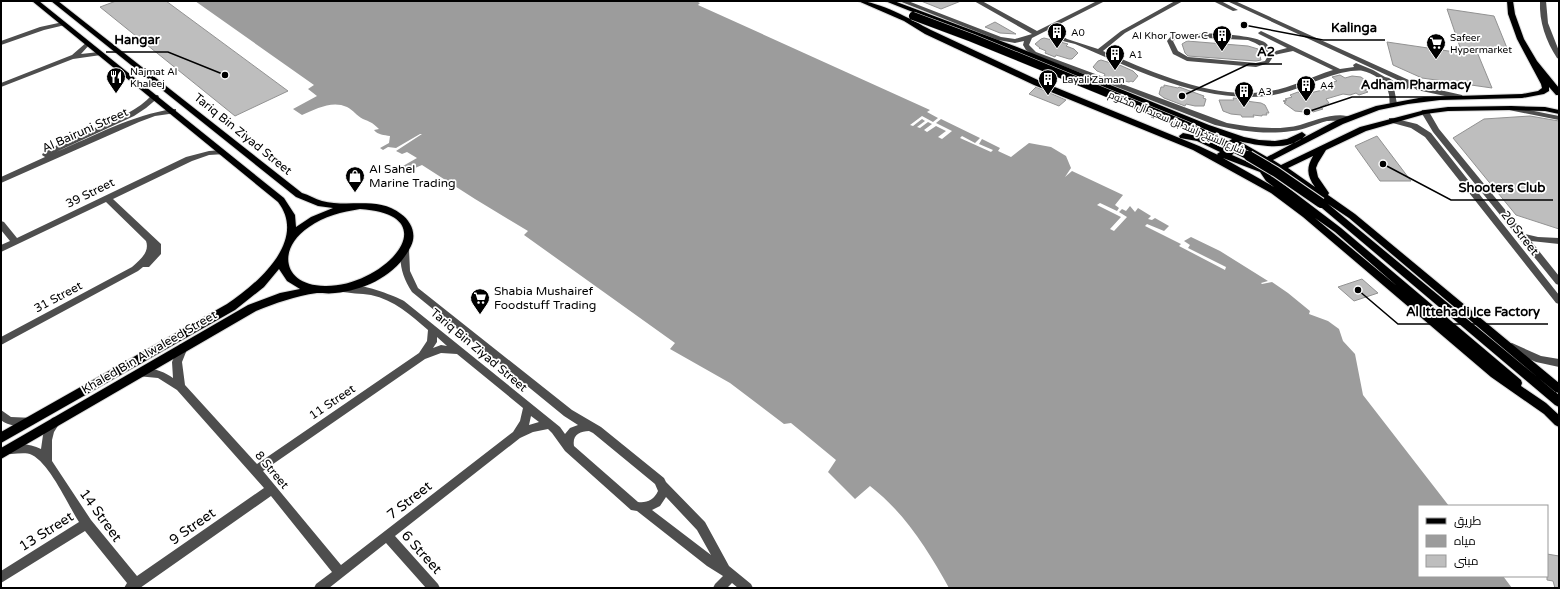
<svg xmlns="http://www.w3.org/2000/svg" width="1560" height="589" font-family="'Varela Round',Cairo,sans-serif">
  <rect width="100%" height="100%" fill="#fff"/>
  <path fill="#9c9c9c" d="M195,1H696L700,3L698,5L930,110L927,112L938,118L933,122L922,116L910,125L913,126L922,119L925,121L917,127L920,128L928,122L932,124L924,130L927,132L936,126L946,131L938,137L942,139L952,131L936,123L941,119L980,138L975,143L962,136L960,138L991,152L993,150L979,144L982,139L1000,148L998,151L1011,157L1029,143L1051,147L1066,156L1071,168L1065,177L1072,171L1123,195L1115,205L1119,208L1117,211L1100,203L1097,205L1121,217L1110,229L1114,231L1127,217L1119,212L1122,209L1126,211L1130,206L1135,212L1138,208L1151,216L1148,219L1152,220L1155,218L1169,226L1164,231L1147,224L1145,226L1181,244L1179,246L1225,270L1226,267L1188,248L1190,245L1184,241L1191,237L1220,251L1268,281L1261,283L1262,284L1272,282L1288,293L1310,311L1309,314L1328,321L1339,329L1343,341L1355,354L1363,395L1449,506H1419V576H1503L1512,588H949C928,550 905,513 870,486L855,499L828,472L836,460L791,423L784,424L730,383L670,349L675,343L524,235L528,231L475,199L422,165L408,171L403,166L417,158L407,152L402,154L396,151L422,134H420L396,148L388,147L383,150L380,148L389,143L390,136C384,135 378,135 374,130L379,129C372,122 370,122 363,119C357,116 353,110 347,107C332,100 316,109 302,115L293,109L317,96L308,89L314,85Z"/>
  <g fill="#bebebe" stroke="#929292">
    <polygon points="116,1 166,1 288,91 235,116 100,7"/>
    <polygon points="921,1 961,1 941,9"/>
    <polygon points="1447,9 1494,16 1509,53 1475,47 1492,88 1422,78 1393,65 1387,42 1462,53"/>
    <polygon points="995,22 1016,34 1000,33 985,27"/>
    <polygon points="1044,38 1068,44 1066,46 1074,49 1078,53 1072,59 1069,59 1056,55 1055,57 1045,53 1046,51 1039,48 1040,48 1035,44 1041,39"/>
    <polygon points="1187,41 1248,46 1258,49 1261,60 1256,61 1188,56 1185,53 1182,44"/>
    <polygon points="1101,60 1114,64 1115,63 1133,71 1138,76 1133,82 1131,81 1129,82 1104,76 1105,74 1097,71 1093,67 1098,61"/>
    <polygon points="1340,75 1345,78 1352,76 1361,77 1373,86 1365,90 1368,92 1359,95 1356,93 1350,95 1343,94 1326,99 1329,103 1320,107 1323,109 1313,112 1311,110 1304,112 1295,111 1284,103 1286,102 1283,101 1287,100 1285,99 1292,97 1290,95 1298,92 1301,94 1308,92 1310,93 1331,88 1331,86 1329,85 1332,84 1330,83 1337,81 1332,77"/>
    <polygon points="1164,85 1178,88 1179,87 1204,96 1203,98 1206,99 1204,106 1195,106 1186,104 1185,106 1164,98 1159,94 1161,87 1164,87"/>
    <polygon points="1036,87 1066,100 1059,106 1029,94"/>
    <polygon points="1233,98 1245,99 1246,101 1261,103 1265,105 1269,113 1266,113 1267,115 1262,115 1262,116 1253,115 1254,117 1242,117 1241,115 1231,114 1223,111 1219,100 1234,100"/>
    <polygon points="1530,116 1559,121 1559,229 1516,215 1453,138 1484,119"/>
    <polygon points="1377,136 1411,181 1380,181 1355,146"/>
    <polygon points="1362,279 1378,293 1354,301 1338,287"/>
    <polygon points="1547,554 1559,556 1559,588 1555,588 1553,581 1547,580"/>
  </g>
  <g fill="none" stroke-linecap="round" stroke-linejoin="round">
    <g stroke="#dbdbdb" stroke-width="2">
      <g id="major">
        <path d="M32,1H39L284,198L295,215L296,227L311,217L333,208L318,206L296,197L51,1H58L302,193C309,195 315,199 322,201C348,208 378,196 401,214C411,221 417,234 411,246C397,275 366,290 335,293C329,294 322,293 317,293C295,296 276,303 256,311L1,459V448L248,305L280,293L300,289L287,281L279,269L264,287L235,310L1,443V432L227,304C257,284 308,241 278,202ZM360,209C450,215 384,287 325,286C283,286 276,249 309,227C324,216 342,212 360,209Z"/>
        <path d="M858,1C879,1 912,20 931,30L1040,81L1199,146L1218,155L1217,154L1220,152L1197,141L1180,138L1179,136L1183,133L1202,137L1233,151L1234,153L1232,155L1257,166L1261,161L1230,143L1229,141L1232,139L1203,129L1011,51L885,1H894L1017,47L1209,125L1244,137L1259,140L1275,141L1287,139L1302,132L1306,135C1290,152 1259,146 1239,141L1267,157L1337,120L1376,106L1424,97L1522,94L1538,91L1542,88L1541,84L1517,39L1508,14L1507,1H1513L1515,14L1524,39L1537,61L1559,88V95H1556L1549,87V91L1544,94L1522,98L1440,100L1408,104L1379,110L1343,124L1273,160L1281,165L1360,127L1425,110L1448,107L1511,106L1545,107L1559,110V114L1545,111L1511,110L1448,111L1425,114L1366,131L1326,150L1318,163L1316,168L1318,177L1329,193L1328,195L1355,214L1559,383V393L1555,392L1349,218L1328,204L1559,395V407L1555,405L1316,203L1318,201H1323L1280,172L1270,174L1341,228L1521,380L1522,383L1521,386L1546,403L1559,415V427L1555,425L1544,414L1491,377L1303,217L1271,193L1193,150L1034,85L925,34L904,21ZM1313,156C1306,168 1307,176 1315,187L1288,168ZM1223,158L1260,172L1266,181L1274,187ZM1267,164L1274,168H1266ZM1315,218L1335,232L1397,286Z"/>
      </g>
    </g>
    <g fill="#4e4e4e" fill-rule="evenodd">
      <path d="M899,1H908L1001,37L1015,39L1032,34L974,1H982L1037,31L1097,1H1105L1032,38L1029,45L1036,52L1227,123C1250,127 1277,131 1300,125C1312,121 1341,110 1351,118C1346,122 1334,120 1327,121C1315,124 1304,130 1292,131C1266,135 1240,131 1215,125L1032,54L1026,50L1023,45L1024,41L1015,43L998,40Z"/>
      <path d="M1175,1H1183L1125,33L1103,51C1152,72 1215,101 1270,91C1292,88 1312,76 1333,70L1293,51L1274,55L1269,63L1256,67L1187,61L1173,54L1167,41C1169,39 1170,36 1174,35C1188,31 1249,34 1262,41C1267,43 1270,47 1272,52L1287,48L1259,34L1258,33L1261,31L1340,69L1354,67L1353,65L1356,63L1373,70L1385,77L1389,78L1398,84L1404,86L1406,84L1227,1H1235L1422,86L1462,95L1463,97L1459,99L1417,90L1411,86L1406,90L1394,88L1397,104L1393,106H1390C1389,101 1390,96 1388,91C1386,81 1372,73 1363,71C1359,70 1355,71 1351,71C1322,75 1296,93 1267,96C1200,103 1134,69 1075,44L1063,41L1054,35L1059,34L1067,39L1098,49L1121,31ZM1185,37L1248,40C1258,44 1263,46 1268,56L1265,61L1256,63L1188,57L1178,51L1173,41L1176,39Z"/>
      <polygon points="1213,1 1221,1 1238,10 1233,11"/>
      <path d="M1540,1H1546L1548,23L1559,51V59L1557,58C1546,41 1539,22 1540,1Z"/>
      <polygon points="63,22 66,24 65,25 44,30 1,45 1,41 40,27"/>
      <polygon points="87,42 90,44 81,54 99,52 102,54 101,55 73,59 1,87 1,83 72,55"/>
      <path d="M152,95H158L159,97L146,108L134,116L56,152C94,136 132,115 173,109H176V113L155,116L139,122L1,183V177L45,157L42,155L43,153C62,142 82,133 102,125C120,117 138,110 152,95Z"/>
      <polygon points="1509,106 1559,116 1559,120 1509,110"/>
      <polygon points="1422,110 1428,110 1439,129 1525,234 1538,237 1559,238 1559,244 1531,241 1559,276 1559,285 1556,284 1433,132 1421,112"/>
      <polygon points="1389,118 1392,118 1417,124 1431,133 1559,295 1559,304 1556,303 1425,137 1411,128 1389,122"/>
      <path d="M222,150L226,152L225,154L209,155L192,161L113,199L161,244V254L149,267H143L138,271L1,345V337L132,267C140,260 150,252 146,241L106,202L1,252V245L10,241L1,230V221L4,222L17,238L186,157L209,151Z"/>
      <path d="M405,246L409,249L410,271L418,288L572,410L601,427L664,478L666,482L705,522L729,566L751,584L753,588H738L732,583L727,588H713L715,584L723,576L707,566L637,511L631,510L565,451L552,433L548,429L533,432L520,438L395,536L438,584L440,588H426L386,543L329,588H314L316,584L332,572L271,496L140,588H124L127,583L85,531L1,583V571L79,522C68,505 50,464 32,455C23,451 13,456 4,453L3,450L4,447C16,443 30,443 41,449L43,435L52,418L56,417L60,418L61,421L54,432L52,440V461L91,520L137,576L264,488L177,390L158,378L137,376L135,373L137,370C149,366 163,371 173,378L172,362L180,344H186L188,347L182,362L185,385L257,464L419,353L427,341L428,330C411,315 394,300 371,295C361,293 349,294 340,291L339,289C347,277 393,295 404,301L560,427L565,434L570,428L578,425L564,416L412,292C403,278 399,266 401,249ZM437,337L447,346L441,345L433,348L437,342ZM441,353L457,354L523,408L520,421L513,432L341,565L263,471L425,359ZM531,416L539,422L529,425ZM589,431L593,433L655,484L658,491C654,500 647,503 638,502L574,446C572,435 580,431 589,431ZM666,497L697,530L711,555L652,510L660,506Z"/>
      <polygon points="1512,343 1541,356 1559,359 1559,367 1536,362 1509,350 1507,347 1509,344"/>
      <path d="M1,410L11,417L34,418L35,421L34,424C24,427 9,427 1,420Z"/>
    </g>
    <use href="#major" fill="#000" fill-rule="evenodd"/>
    <g stroke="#dbdbdb" stroke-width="9" stroke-linecap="butt">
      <polyline id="major-bridge-far1" points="913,16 972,38 1188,126 1251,157"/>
    </g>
    <g stroke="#dbdbdb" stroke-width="12" stroke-linecap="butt">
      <polyline id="major-bridge" points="1249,156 1276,172 1321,203"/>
    </g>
    <use href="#major-bridge-far1" stroke="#000" stroke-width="8"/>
    <use href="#major-bridge" stroke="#000" stroke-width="10"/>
  </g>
  <defs>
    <g id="building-pin" transform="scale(1)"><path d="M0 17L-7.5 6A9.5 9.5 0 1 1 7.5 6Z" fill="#000" stroke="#fff"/><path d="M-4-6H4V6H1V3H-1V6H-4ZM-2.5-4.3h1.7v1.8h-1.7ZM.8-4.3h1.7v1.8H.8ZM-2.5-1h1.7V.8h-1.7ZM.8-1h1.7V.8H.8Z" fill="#fff"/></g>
    <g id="supermarket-pin" transform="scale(1)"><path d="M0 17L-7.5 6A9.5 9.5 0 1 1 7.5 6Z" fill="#000" stroke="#fff"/><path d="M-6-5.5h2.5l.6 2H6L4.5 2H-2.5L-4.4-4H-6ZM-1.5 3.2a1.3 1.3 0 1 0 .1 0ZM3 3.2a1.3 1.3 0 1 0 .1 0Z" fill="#fff"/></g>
    <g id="restaurant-pin" transform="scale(1)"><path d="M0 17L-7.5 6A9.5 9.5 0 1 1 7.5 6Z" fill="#000" stroke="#fff"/><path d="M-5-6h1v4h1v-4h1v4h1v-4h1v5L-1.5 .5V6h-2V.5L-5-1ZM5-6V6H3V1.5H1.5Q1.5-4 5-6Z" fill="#fff"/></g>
    <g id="shop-pin" transform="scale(1)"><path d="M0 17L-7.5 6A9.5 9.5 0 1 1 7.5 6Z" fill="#000" stroke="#fff"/><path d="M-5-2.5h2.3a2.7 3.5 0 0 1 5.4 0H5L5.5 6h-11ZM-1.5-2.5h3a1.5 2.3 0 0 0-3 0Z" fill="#fff"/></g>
  </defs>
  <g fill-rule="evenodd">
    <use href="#building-pin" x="1057" y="32"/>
    <use href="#building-pin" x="1222" y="35"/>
    <use href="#supermarket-pin" x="1436" y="43"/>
    <use href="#building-pin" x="1115" y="54"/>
    <use href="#restaurant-pin" x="116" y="77"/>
    <use href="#building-pin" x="1048" y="79"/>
    <use href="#building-pin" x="1306" y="85"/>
    <use href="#building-pin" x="1244" y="91"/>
    <use href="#shop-pin" x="355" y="176"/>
    <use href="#supermarket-pin" x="480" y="298"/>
  </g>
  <g text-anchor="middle" stroke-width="3.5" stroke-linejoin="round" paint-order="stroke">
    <g font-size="10" fill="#000" stroke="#fff" text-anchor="start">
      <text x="1071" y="36">A0</text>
      <text x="1208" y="39" text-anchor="end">Al Khor Tower C</text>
      <text x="1450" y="41">Safeer<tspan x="1450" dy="12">Hypermarket</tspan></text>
      <text x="1129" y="58">A1</text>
      <text x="130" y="75">Najmat Al<tspan x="130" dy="12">Khaleej</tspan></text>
      <text x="1062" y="83">Layali Zaman</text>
      <text x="1320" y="89">A4</text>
      <text x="1258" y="95">A3</text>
    </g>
    <g font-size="10" fill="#000" stroke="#fff">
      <text transform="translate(1177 122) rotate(23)" y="4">شارع الشيخ راشد بن سعيد آل مكتوم</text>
    </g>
    <g font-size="12" fill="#000" stroke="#fff">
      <text transform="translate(85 130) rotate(-24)" y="4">Al Bairuni Street</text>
      <text transform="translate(243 134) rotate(39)" y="4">Tariq Bin Ziyad Street</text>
      <text transform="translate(90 193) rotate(-26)" y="4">39 Street</text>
      <text transform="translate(1520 233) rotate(52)" y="4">20 Street</text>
      <text transform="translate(58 297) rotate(-28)" y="4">31 Street</text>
      <text transform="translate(479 350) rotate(40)" y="4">Tariq Bin Ziyad Street</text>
      <text transform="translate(149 352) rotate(-30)" y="4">Khaled Bin Alwaleed Street</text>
      <text transform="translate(332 402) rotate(-34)" y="4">11 Street</text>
      <text transform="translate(272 470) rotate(50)" y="4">8 Street</text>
    </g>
    <g font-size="12" fill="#000" stroke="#fff" text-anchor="start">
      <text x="369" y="173">Al Sahel<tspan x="369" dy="14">Marine Trading</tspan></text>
      <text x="494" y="295">Shabia Mushairef<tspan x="494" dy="14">Foodstuff Trading</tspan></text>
    </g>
    <g font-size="14" fill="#000" stroke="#fff">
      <text transform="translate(409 500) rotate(-38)" y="5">7 Street</text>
      <text transform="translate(101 515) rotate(54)" y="5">14 Street</text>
      <text transform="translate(192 526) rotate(-35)" y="5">9 Street</text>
      <text transform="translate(46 531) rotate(-32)" y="5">13 Street</text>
      <text transform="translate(422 552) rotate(48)" y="5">6 Street</text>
    </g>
  </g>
  <path fill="none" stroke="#000" stroke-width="1.5" d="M1244 25L1323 40H1385M225 75L168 52H106M1182 96L1249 64H1282M1307 112L1352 97H1479M1383 164L1451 200H1553M1358 290L1398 324H1548"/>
  <g fill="#000" stroke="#fff" stroke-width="1.5">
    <circle cx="1244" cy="25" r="4"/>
    <circle cx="225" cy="75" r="4"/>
    <circle cx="1182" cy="96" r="4"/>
    <circle cx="1307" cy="112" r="4"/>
    <circle cx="1383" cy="164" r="4"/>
    <circle cx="1358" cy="290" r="4"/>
  </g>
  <g font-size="13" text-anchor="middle" font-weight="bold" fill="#000" stroke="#fff" stroke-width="3.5" stroke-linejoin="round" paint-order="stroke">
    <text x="1354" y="32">Kalinga</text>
    <text x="137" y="44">Hangar</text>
    <text x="1266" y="56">A2</text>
    <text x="1416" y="89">Adham Pharmacy</text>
    <text x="1502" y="192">Shooters Club</text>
    <text x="1473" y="316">Al Ittehadi Ice Factory</text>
  </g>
  <rect width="1560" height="589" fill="none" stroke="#000000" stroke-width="4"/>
  <rect x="1418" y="505" width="130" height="72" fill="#ffffff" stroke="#999999"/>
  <rect x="1426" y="518" width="20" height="6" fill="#000000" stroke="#999999"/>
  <text x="1454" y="525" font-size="12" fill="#000000">طريق</text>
  <rect x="1426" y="535" width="20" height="12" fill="#9c9c9c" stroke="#999999"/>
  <text x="1454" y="545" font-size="12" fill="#000000">مياه</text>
  <rect x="1426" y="555" width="20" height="12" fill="#bebebe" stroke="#999999"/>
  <text x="1454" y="565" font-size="12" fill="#000000">مبنى</text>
</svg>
